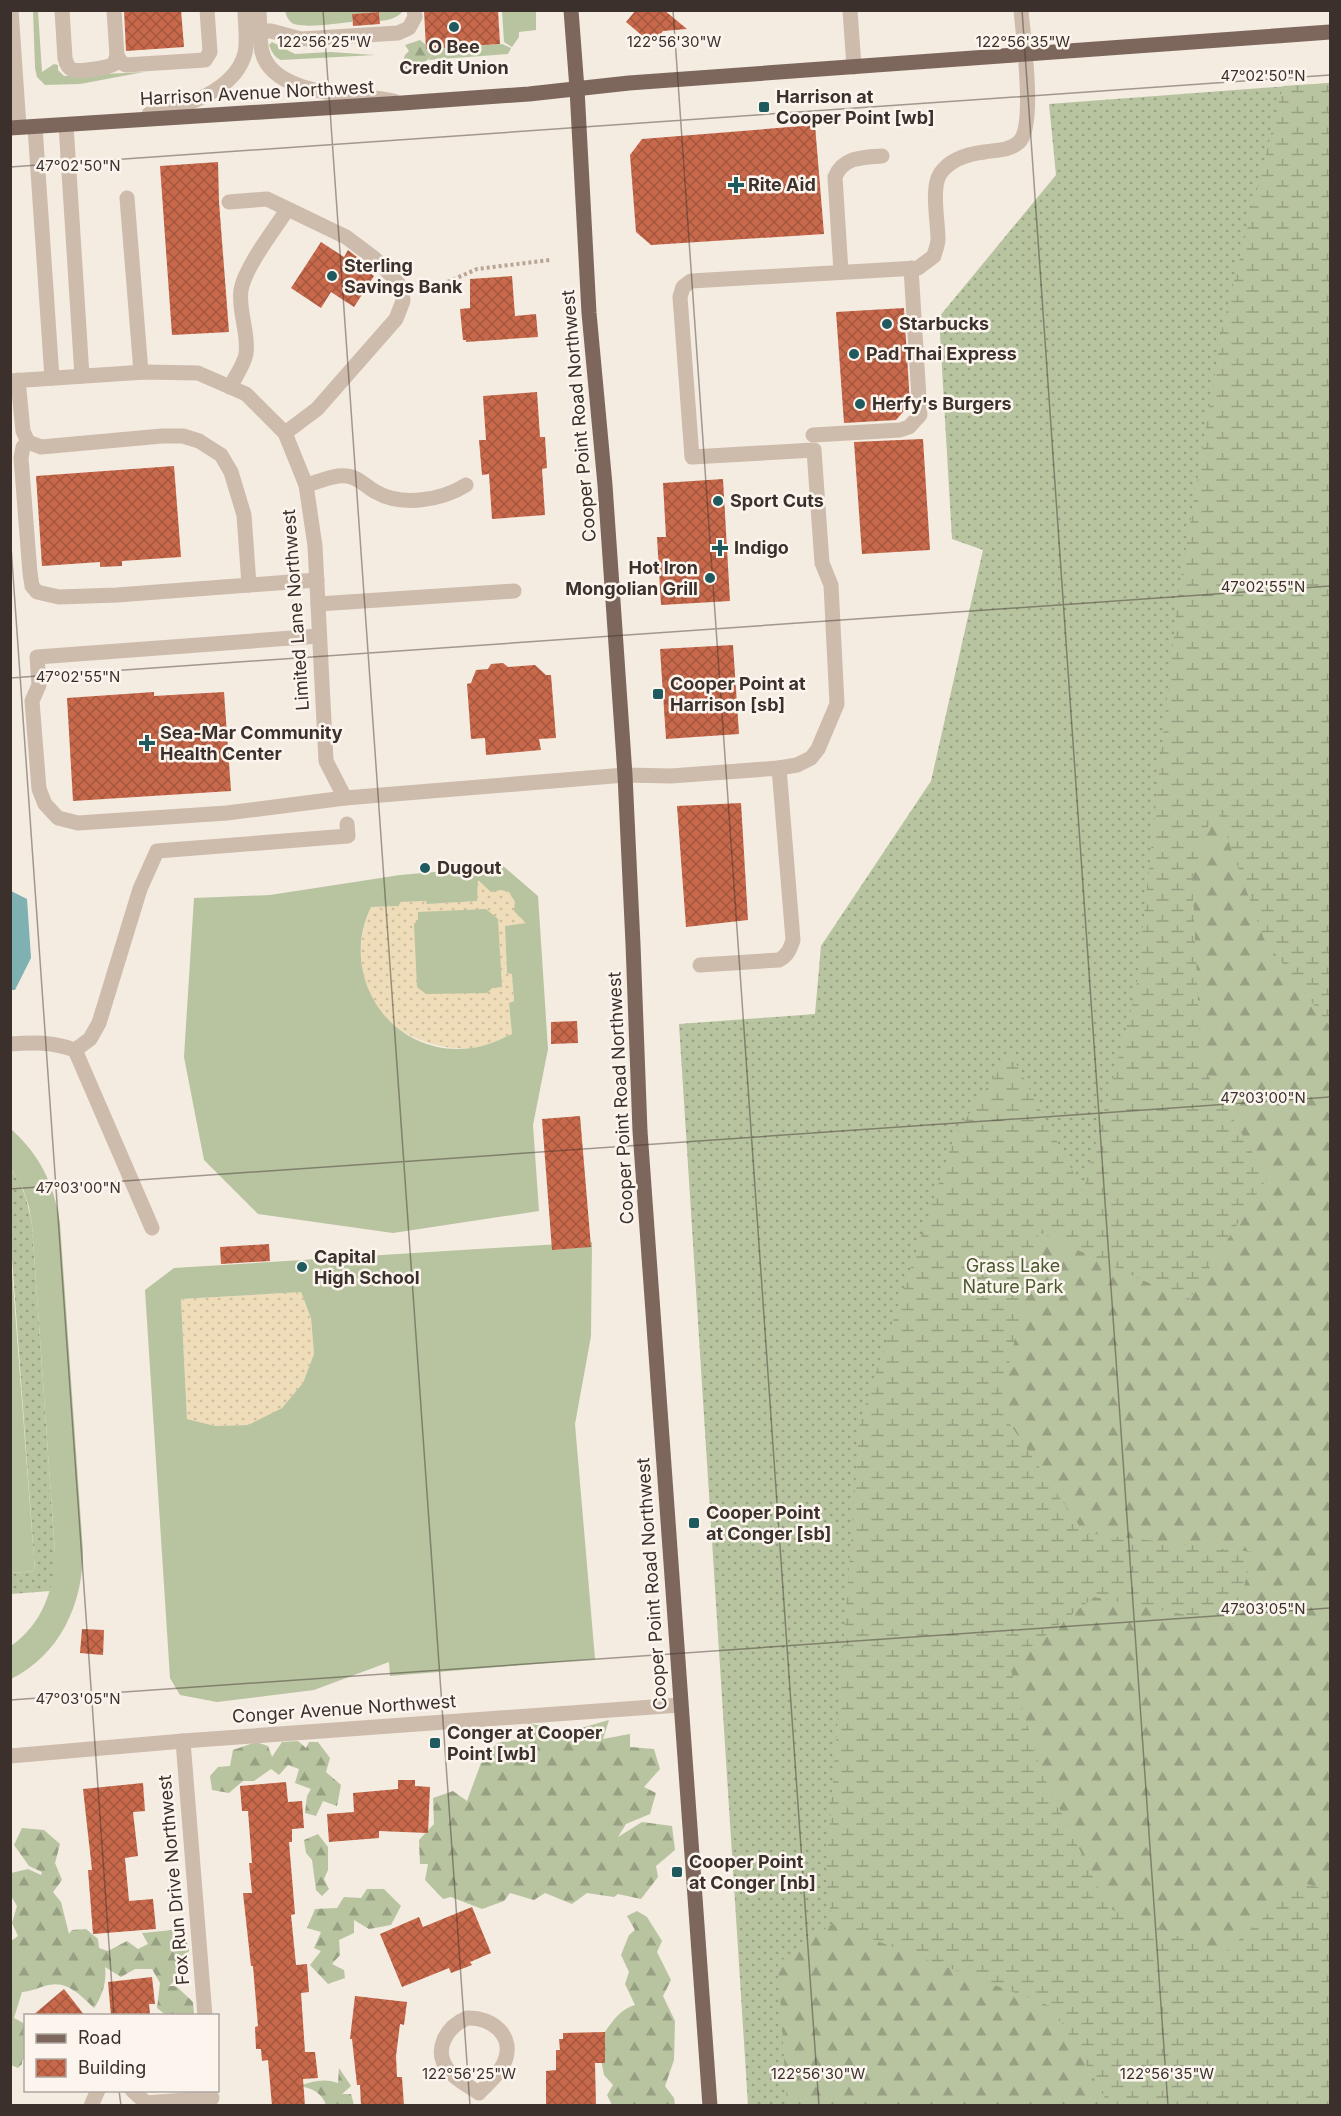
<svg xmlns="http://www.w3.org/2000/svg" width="1341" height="2116" font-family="Inter,sans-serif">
  <defs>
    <pattern id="grass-dots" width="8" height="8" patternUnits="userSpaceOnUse" patternTransform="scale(1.5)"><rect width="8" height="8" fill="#b8c4a0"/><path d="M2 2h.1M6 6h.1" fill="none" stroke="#97a083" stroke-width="1.8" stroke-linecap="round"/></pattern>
    <pattern id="forest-firs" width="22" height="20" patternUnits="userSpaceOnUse" patternTransform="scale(1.5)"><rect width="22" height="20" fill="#b8c4a0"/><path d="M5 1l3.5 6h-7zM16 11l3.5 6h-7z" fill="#97a083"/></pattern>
    <pattern id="wetland-marsh" width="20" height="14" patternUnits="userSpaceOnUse" patternTransform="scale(1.5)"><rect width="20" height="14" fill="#b8c4a0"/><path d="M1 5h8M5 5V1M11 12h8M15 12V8" fill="none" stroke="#97a083"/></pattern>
    <pattern id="sand-dots" width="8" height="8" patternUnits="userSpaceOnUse" patternTransform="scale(1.5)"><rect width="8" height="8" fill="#efdcb8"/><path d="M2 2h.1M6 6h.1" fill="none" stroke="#cebd9e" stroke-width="1.8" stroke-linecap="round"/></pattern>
    <pattern id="building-cross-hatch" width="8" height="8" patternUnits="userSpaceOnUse" patternTransform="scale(1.5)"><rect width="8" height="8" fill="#c8694b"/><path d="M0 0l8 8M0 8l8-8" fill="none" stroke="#a4573f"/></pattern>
  </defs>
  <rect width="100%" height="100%" fill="#f4ebe1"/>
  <g fill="url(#grass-dots)">
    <polygon points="1330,83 1330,2105 748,2105 679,1024 815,1014 821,946 931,781 983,550 952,539 939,317 1056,175 1049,104"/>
    <path d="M10,1169C24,1185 28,1204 32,1225L55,1553V1570L50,1591L11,1594V1573L35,1571L11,1245Z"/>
  </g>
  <g fill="url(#forest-firs)">
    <polygon points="420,40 431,49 431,56 425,62 423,67 407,70 402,65 405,55 409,51 405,45"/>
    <polygon points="1215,803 1264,939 1330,1026 1330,1890 1302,1883 1223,1954 1108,1908 1041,1771 1009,1664 1094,1597 1234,1624 1253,1552 1084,1533 999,1408 1039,1232 1188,1301 1267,1178 1201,1063 1192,877"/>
    <polygon points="609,1720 603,1739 630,1734 630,1747 654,1749 660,1769 644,1787 656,1793 650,1814 626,1824 618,1837 642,1822 672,1826 675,1850 656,1866 658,1877 641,1899 618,1894 614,1897 587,1893 572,1904 545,1893 534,1900 510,1893 504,1901 482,1909 451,1897 443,1899 425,1880 428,1864 420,1864 419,1840 434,1824 433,1798 453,1791 467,1801 481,1763 497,1743 515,1740 528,1723 567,1732"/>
    <polygon points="298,1741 306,1748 309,1742 318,1742 330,1758 326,1772 341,1785 337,1806 323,1801 316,1816 305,1813 307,1796 311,1789 295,1783 299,1769 288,1765 279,1775 271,1769 254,1781 243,1781 229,1793 212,1790 210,1776 218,1767 230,1766 233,1750 256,1742 268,1746 272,1757 282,1742"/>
    <path d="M22,1828L44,1830L60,1844L55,1863L62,1880L53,1892L61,1902L69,1934L72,1930L86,1929L98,1939L99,1948L108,1951L127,1941L138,1949L148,1944L142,1933L173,1930L186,1938L189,1951L178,1961L182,1973L169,1986H176L193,2002L194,2015H166L157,2008L160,1983L152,1969H135L121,1977L105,1967C107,1982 102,1996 94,2008C81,1996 68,1981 49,1985C39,1987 34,1991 22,1992L14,2018L25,2024V2055L22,2061V2064L18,2068L11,2065V1941L18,1936L12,1923L17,1906L11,1896V1873L28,1869L41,1875L42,1872L29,1866L14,1845Z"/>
    <polygon points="318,1834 328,1847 328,1870 324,1879 329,1889 322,1896 316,1890 312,1860 306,1853 304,1840"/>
    <polygon points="367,1889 384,1889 401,1906 391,1925 369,1929 354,1920 354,1933 339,1940 340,1955 332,1964 344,1970 345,1978 328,1984 310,1965 321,1951 314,1948 321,1932 307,1928 315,1909 337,1908 344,1897 361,1898"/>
    <path d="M637,1911L647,1917L662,1941L657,1952L671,1980L663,1996L675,2021L674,2060L665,2086L674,2098L675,2105H612L607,2095L613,2085L604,2075L598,2043C607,2029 618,2009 635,2005L625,1984L629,1972L621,1955L629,1935L635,1930L627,1916Z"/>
    <polygon points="832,1924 1053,2007 1109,2105 787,2105 778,1963"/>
    <path d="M339,2068L351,2086L342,2094H351L354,2105H326C322,2093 312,2088 300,2086C313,2081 324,2078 338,2083Z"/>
  </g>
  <polygon fill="url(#wetland-marsh)" points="1330,83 1330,1026 1264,939 1215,804 1192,877 1201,1063 1267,1178 1188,1301 1039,1232 999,1408 1084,1533 1253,1552 1234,1624 1094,1597 1009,1664 1041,1771 1108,1908 1223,1954 1302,1883 1330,1890 1330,2105 1109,2105 1053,2007 832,1924 826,1875 860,1421 954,1137 1010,1052 1083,1191 1136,991 1178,596 1223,325 1283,86"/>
  <g fill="url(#sand-dots)">
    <path d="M478,879L509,892L527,923L505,926L507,973H512L514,1001L509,1003L512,1034C499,1040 486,1046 472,1048C454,1050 435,1046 418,1039C363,1016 349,958 371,907L398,906L399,902L427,901V904L477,901Z"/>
    <polygon points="301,1292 311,1318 314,1354 303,1383 282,1408 248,1425 215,1426 187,1419 181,1299"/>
  </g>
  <g fill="#b8c4a0" fill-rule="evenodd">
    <polygon points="33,11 38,11 42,72 54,64 58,65 58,70 64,76 144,72 80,84 45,85 37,77 35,68"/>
    <path d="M285,11H403C397,18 390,20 380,21L379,12L352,14V22C339,23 303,29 292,23C288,20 286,15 285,11Z"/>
    <polygon points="502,11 536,11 536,30 519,32 519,37 512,47 504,42"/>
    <path d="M272,42L295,54L330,52L375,55L281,60C274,57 272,52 269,45Z"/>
    <polygon points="502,44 511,48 508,54 428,60 431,56 431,49"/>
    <path d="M503,866L538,896L548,1049L533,1125L539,1211L393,1233L258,1214L204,1160L184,1057L194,898L270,895L400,875ZM478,880L491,892L501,890L509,892L515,902L514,911L526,923L505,926L507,973L512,974L514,1001L509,1003L512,1034C499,1040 486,1046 472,1048C392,1059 337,977 371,907L399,906V902L426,901L427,904L477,901Z"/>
    <polygon points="486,909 498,919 502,987 492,988 487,993 426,994 417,987 414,924 418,920 418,912"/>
    <path d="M11,1129C40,1155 54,1184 60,1223L83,1551C83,1604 60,1655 11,1679V1646C42,1624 54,1591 55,1553L32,1225L29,1207L23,1189L11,1169Z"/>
    <path d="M592,1242L591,1336L575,1424L595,1659L390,1676L389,1662L314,1690L217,1702L180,1695L170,1678L145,1290L174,1268ZM301,1292L311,1318L314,1354L303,1383L282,1408L248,1425L215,1426L187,1419L181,1299Z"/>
    <polygon points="10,1245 35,1571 11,1573 10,1573"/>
  </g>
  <polygon fill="#7fb0b2" points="11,891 27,899 31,958 15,990 11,990"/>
  <g fill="url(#building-cross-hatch)">
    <polygon points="124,10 181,10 184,47 126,51"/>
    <polygon points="424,10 498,10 500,44 426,49"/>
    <polygon points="636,10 664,10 687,29 663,31 655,41 647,34 645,38 626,22"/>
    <polygon points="379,12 380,24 353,26 352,14"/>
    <polygon points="815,125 824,234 651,245 636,232 630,155 642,139"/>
    <polygon points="218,162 219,202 229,332 172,335 160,166"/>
    <polygon points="321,242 344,257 348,250 366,264 363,268 374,276 354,307 331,292 321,308 291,288"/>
    <polygon points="512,276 515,316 536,314 538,337 466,342 466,340 463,340 460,309 470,308 470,279"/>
    <polygon points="904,308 910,404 896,420 844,423 836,312"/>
    <polygon points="537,392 540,437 545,437 547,468 542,469 545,515 492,519 489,474 482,475 479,440 486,440 483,396"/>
    <polygon points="923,439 930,550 862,554 854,442"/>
    <polygon points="174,466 181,557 122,561 122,566 100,567 100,562 42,566 36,476"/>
    <polygon points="723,479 730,601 661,605 657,537 666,537 663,483"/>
    <polygon points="733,645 739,734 666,739 660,649"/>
    <polygon points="503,663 508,667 535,665 546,675 551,675 556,738 539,739 541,750 486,755 485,738 471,739 467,684 471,683 476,670 488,669 491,664"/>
    <polygon points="154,692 154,696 224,692 231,791 73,801 67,698"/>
    <polygon points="741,803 748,920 686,927 677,806"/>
    <polygon points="577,1021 578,1043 551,1044 551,1022"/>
    <polygon points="580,1116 591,1247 552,1250 542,1119"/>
    <polygon points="269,1244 270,1261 221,1264 220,1247"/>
    <polygon points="82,1629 104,1630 103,1655 80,1653"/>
    <polygon points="398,1780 415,1780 415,1786 430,1787 428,1833 379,1831 379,1838 329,1842 327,1814 354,1812 353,1793 398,1789"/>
    <polygon points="286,1782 288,1802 302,1801 304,1828 292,1829 292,1842 289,1842 295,1914 291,1915 296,1965 307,1964 309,1992 301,1993 305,2052 315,2052 318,2078 303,2079 305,2106 272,2106 268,2060 262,2061 261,2049 256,2049 255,2027 258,2026 253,1966 251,1966 243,1893 252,1893 249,1863 252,1863 248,1811 242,1811 240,1786"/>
    <polygon points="143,1783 145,1811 133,1812 138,1856 125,1858 129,1901 153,1899 156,1929 93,1934 88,1870 92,1870 83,1789"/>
    <polygon points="472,1907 491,1953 470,1962 472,1965 451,1973 449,1968 402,1987 380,1934 419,1917 423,1927"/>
    <polygon points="152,1977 155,2004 149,2004 150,2014 111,2016 108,1982"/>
    <polygon points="64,1989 85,2016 32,2016"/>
    <polygon points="355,1996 407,2002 404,2025 400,2024 396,2056 397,2077 402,2077 404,2106 361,2106 360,2085 357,2085 352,2039 350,2039"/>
    <polygon points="605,2032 605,2063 595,2063 596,2106 546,2106 546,2071 556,2070 556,2050 560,2050 559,2039 563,2039 563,2033"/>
  </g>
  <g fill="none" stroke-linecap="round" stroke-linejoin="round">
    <polyline stroke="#b9a596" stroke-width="4" stroke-dasharray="3 3" stroke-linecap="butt" points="420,294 477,269 550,260"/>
    <g stroke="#cdbbac" stroke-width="15">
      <polyline points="11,10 19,127"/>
      <path d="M62,10L65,58C66,63 68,68 73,70C81,72 107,68 114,64L117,56L114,10"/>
      <path d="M259,10C260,24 259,39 262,52C274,98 357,93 394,101"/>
      <polyline points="850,10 854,67"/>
      <polyline points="260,31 271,31 301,39 398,33 409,28 415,17 414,10"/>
      <polyline points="117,56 122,63 126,65 205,60 210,52 207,10"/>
      <path d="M149,114C183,107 235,92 245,53C248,40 245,24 245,10"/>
      <polyline points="66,125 82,376"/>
      <polyline points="35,127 52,378"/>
      <polyline points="127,198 141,372"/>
      <polyline points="229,202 267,199 346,237 374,258 395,279 402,289 403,301 396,319 317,409 285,433"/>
      <path d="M841,272L835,177C843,157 863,157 882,156"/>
      <polyline points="18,380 23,431 28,442 41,447 162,436 183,436 199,441 221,455 231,472 244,515 249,585"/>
      <path d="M10,381L145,372L198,373L246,394L285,433L306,485L315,546L326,761L345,798L625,775L671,776L779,768L793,940C790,949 788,955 779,960L700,965"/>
      <path d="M230,387C235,377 244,365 246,354C249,333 238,311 241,290C245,267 274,230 287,210"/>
      <polyline points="813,435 900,430 909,427 920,415 911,268"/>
      <polyline points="28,442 23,447 21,458 30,573 32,586 37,592 59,597 117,595 317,580"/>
      <path d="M306,485C318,482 335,474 347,476C359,477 366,487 376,492C402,507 442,500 466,485"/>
      <polyline points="318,604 514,591"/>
      <polyline points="319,636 37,657 39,685 32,701 39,789 45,804 58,818 78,823 227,813 345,798"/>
      <path d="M779,768L797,765L811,758L818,749L837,704L831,585L822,563L814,450L692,457L680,297L683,287L691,281L918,268L934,256C935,251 938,245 938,239C938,222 931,188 940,174C949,160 968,154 984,152C995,150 1010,151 1019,142C1036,126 1023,36 1021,10"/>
      <path d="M10,1044C34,1042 53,1042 75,1050L152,1228"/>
      <polyline points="75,1050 90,1039 99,1023 140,889 157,851 348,836 347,824"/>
      <polyline points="183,1741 205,2016"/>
      <polyline points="10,1756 183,1741 680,1705"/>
      <path d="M467,2018C492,2017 516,2036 504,2063C499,2075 487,2084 479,2093C469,2086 456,2080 449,2071C432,2051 446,2027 467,2018Z"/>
      <polyline points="132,2090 146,2103 145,2106"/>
      <polyline points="146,2103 212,2098"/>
      <polyline points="91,2106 98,2090"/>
    </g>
    <g stroke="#7d675c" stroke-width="15">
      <polyline points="571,10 577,89 589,313 605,485 625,775 633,944 640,1131 710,2106"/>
      <polyline points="10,128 402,103 529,94 629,83 1330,32"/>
    </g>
  </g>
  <path fill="none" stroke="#3b302b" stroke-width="1.5" stroke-opacity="0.45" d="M323,10L470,2106M673,10L819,2106M1022,10L1168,2106M10,167L1330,75M10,532L114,2016M10,678L1330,586M10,1189L1330,1097M10,1700L1330,1608M119,2090L121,2106"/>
  <g fill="#1f5a5e" stroke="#fbf5ee" stroke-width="2">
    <circle cx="454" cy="27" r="6"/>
    <rect x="758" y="101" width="12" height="12" rx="3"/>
    <path d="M733 176h6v6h6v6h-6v6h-6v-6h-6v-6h6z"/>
    <circle cx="332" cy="276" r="6"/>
    <circle cx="887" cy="324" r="6"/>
    <circle cx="854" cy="354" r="6"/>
    <circle cx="860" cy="404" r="6"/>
    <circle cx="718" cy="501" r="6"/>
    <path d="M717 539h6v6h6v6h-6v6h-6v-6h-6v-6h6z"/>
    <circle cx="710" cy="578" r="6"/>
    <rect x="652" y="688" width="12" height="12" rx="3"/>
    <path d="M144 734h6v6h6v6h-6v6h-6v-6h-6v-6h6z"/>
    <circle cx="425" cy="868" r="6"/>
    <circle cx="302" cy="1267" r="6"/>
    <rect x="688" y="1517" width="12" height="12" rx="3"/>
    <rect x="429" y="1737" width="12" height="12" rx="3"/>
    <rect x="671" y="1866" width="12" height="12" rx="3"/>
  </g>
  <g text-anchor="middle" stroke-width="5" stroke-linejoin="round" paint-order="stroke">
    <g font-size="18" font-weight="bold" fill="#3b302b" stroke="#fbf5ee" text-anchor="start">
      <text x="454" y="53" text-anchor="middle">O Bee<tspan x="454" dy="21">Credit Union</tspan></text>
      <text x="776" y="103">Harrison at<tspan x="776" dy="21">Cooper Point [wb]</tspan></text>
      <text x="748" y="191">Rite Aid</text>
      <text x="344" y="272">Sterling<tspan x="344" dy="21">Savings Bank</tspan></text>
      <text x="899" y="330">Starbucks</text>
      <text x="866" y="360">Pad Thai Express</text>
      <text x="872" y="410">Herfy's Burgers</text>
      <text x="730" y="507">Sport Cuts</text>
      <text x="734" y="554">Indigo</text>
      <text x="698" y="574" text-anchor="end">Hot Iron<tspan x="698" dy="21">Mongolian Grill</tspan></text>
      <text x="670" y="690">Cooper Point at<tspan x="670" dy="21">Harrison [sb]</tspan></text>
      <text x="160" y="739">Sea-Mar Community<tspan x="160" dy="21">Health Center</tspan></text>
      <text x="437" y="874">Dugout</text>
      <text x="314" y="1263">Capital<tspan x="314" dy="21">High School</tspan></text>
      <text x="706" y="1519">Cooper Point<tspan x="706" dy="21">at Conger [sb]</tspan></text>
      <text x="447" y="1739">Conger at Cooper<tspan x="447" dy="21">Point [wb]</tspan></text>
      <text x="689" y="1868">Cooper Point<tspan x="689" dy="21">at Conger [nb]</tspan></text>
    </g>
    <g font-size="18" fill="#3b302b" stroke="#fbf5ee">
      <text transform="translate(257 93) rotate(-3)" y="6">Harrison Avenue Northwest</text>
      <text transform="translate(579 416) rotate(-95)" y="6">Cooper Point Road Northwest</text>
      <text transform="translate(296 610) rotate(-94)" y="6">Limited Lane Northwest</text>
      <text transform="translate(621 1098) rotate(-93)" y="6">Cooper Point Road Northwest</text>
      <text transform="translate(652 1584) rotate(-94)" y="6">Cooper Point Road Northwest</text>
      <text transform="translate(344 1709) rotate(-4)" y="6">Conger Avenue Northwest</text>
      <text transform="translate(174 1880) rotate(-95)" y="6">Fox Run Drive Northwest</text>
    </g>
    <g font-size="18" fill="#4a5a2e" stroke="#fbf5ee">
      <text x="1013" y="1272">Grass Lake<tspan x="1013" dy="21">Nature Park</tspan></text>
    </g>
  </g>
  <g font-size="15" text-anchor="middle" fill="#3b302b" stroke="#fbf5ee" stroke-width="5" stroke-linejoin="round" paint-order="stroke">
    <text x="324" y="47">122°56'25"W</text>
    <text x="674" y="47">122°56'30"W</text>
    <text x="1023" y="47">122°56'35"W</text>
    <text x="1263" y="81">47°02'50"N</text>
    <text x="78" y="171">47°02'50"N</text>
    <text x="1263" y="592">47°02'55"N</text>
    <text x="78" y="682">47°02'55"N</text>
    <text x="1263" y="1103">47°03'00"N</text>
    <text x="78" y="1193">47°03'00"N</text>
    <text x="1263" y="1614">47°03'05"N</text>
    <text x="78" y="1704">47°03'05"N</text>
    <text x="469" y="2079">122°56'25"W</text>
    <text x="818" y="2079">122°56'30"W</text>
    <text x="1167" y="2079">122°56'35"W</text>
  </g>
  <rect width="1341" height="2116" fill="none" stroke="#3b302b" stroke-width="24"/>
  <rect x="24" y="2014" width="195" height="78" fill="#fbf5ee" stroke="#aea6a0" stroke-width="1.5"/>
  <rect x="36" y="2034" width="30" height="9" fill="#7d675c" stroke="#aea6a0" stroke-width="1.5"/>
  <text x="78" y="2044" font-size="18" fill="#3b302b">Road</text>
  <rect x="36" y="2059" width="30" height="18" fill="url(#building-cross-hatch)" stroke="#aea6a0" stroke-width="1.5"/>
  <text x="78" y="2074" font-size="18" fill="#3b302b">Building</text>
</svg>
